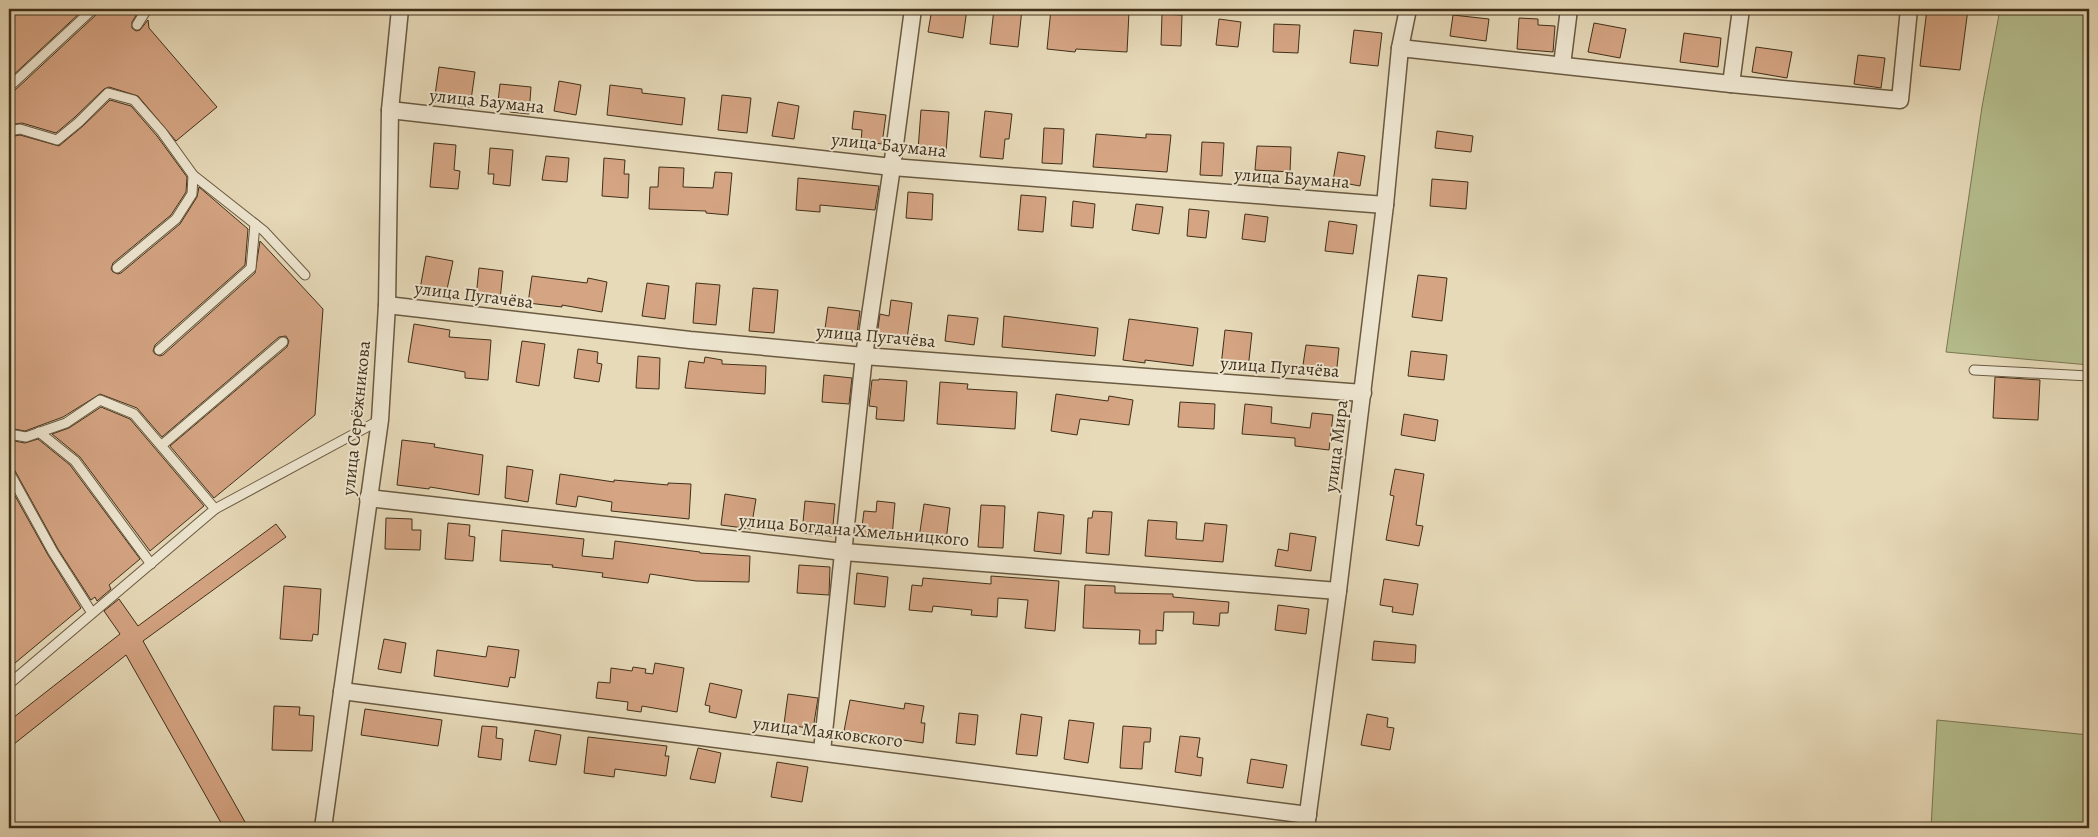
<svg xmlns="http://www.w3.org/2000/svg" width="2098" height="837" font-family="Alegreya,serif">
  <rect width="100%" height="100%" fill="#e7dab9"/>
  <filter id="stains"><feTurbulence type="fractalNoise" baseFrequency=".004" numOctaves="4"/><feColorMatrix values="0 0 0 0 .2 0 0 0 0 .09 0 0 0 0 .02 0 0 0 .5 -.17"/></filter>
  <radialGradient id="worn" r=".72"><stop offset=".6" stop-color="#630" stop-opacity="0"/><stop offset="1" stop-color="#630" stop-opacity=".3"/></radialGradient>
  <g fill="#b6bf8f" stroke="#7b7854">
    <polygon points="2000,9 2089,9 2089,365 1946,352 1982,107"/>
    <polygon points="1937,720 2089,735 2089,828 1931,828"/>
  </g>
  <g fill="#d5a483" stroke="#403019">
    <polygon points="9,9 84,9 9,79"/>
    <polygon points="99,9 140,9 132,22 132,28 136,31 140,30 148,20 149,28 217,107 176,141 138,96 109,87 104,89 75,117 56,133 22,123 9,125 9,93 13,92 97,14"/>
    <polygon points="932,9 967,9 963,38 928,32"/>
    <polygon points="994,9 1022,9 1018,47 990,44"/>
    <polygon points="1051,9 1105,13 1105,10 1129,12 1127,52 1076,49 1075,52 1047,49"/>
    <polygon points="1927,9 1968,9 1960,70 1920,66"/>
    <polygon points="1162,14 1182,15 1181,46 1161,45"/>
    <polygon points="1453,15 1489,19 1486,41 1450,36"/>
    <polygon points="1519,18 1538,19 1538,25 1555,26 1553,52 1517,49"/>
    <polygon points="1219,19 1241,22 1238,47 1216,45"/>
    <polygon points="1594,23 1626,29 1620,58 1588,52"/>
    <polygon points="1274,24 1300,25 1298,53 1273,52"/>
    <polygon points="1354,30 1382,33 1378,66 1350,63"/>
    <polygon points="1684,33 1721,38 1718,67 1680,62"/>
    <polygon points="1756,47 1792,52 1787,78 1752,72"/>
    <polygon points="1858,55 1885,58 1881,88 1854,84"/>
    <polygon points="439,67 475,72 470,107 434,102"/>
    <polygon points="559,81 581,85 576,115 554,111"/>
    <polygon points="500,84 531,87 529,114 510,112 511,104 498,102"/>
    <polygon points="610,85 642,89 642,93 685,98 682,125 607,115"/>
    <polygon points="722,95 751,98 747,133 718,130"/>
    <polygon points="110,100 131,106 157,136 187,177 186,192 171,215 113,263 111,269 113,272 118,274 121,273 180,224 197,197 199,187 248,229 245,265 155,345 153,351 155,354 160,356 163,355 255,273 260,241 323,309 315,415 214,498 170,446 287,347 289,341 286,336 279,337 162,437 137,408 100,394 63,417 25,431 9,428 9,137 20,135 59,146 83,126"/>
    <polygon points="778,102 799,106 794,139 772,136"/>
    <polygon points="921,110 949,112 946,152 918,150"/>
    <polygon points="854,111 886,115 882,144 861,141 862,130 852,129"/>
    <polygon points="985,111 1012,114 1009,139 1005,139 1003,159 980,157"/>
    <polygon points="1044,128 1064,129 1062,164 1042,163"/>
    <polygon points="1437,131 1473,136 1471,152 1435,148"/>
    <polygon points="1096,134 1146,138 1146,134 1171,135 1167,172 1093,167"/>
    <polygon points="1202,142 1224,143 1222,176 1200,175"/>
    <polygon points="434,143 456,145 454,170 460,171 458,189 430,187"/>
    <polygon points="1257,146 1291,147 1290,172 1255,170"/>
    <polygon points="490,148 513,150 510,186 493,184 494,174 488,174"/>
    <polygon points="1338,152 1365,156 1360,186 1333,181"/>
    <polygon points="546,156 569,158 567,182 542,180"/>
    <polygon points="604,158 625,160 624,174 629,174 628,198 602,196"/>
    <polygon points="659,167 684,168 683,187 713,188 715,172 732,173 728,215 706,213 706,211 649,209 650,187 658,187"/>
    <polygon points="798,178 879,186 875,210 820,205 820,212 796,210"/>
    <polygon points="1432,179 1468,182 1466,209 1430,206"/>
    <polygon points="908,192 933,194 932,220 906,218"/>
    <polygon points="1021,195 1046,197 1043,232 1018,230"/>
    <polygon points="1073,201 1095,204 1093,228 1071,226"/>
    <polygon points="1136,204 1163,207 1159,234 1132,230"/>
    <polygon points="1189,209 1209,211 1206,238 1187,236"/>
    <polygon points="1245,214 1268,217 1265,242 1242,239"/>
    <polygon points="1329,221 1357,225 1353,254 1325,251"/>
    <polygon points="426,256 453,261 446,294 420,289"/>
    <polygon points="479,268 503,271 500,300 476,297"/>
    <polygon points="1418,275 1447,278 1442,321 1412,317"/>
    <polygon points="532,276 587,283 588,278 607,282 602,312 562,305 562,307 528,303"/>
    <polygon points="647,283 669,286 665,319 642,316"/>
    <polygon points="696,283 720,285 716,325 693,323"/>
    <polygon points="753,288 778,290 774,333 749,331"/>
    <polygon points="891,300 912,303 907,339 877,335 880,314 889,316"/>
    <polygon points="828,307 860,311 856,341 824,336"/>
    <polygon points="948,315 978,318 974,345 945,341"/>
    <polygon points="1004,316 1098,328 1095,356 1002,347"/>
    <polygon points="1129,319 1198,328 1193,366 1145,360 1145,363 1123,360"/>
    <polygon points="414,324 450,330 449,337 491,340 488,380 465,378 465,372 408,362"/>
    <polygon points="1225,330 1252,333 1248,369 1221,366"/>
    <polygon points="522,341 545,344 539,386 516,382"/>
    <polygon points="1306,345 1339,348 1336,376 1302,372"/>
    <polygon points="578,349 598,352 597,363 602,364 599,382 574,378"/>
    <polygon points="1411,351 1447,355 1444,380 1408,376"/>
    <polygon points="638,356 660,358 659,389 636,388"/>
    <polygon points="705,357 722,360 722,364 766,366 765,394 685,388 689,361 704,363"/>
    <polygon points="824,375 852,378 849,404 822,402"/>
    <polygon points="1995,377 2040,380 2038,420 1993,418"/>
    <polygon points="879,379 907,381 904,421 876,419 877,407 869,406 872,380 879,380"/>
    <polygon points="940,382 968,384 967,389 1017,392 1015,429 937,424"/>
    <polygon points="1056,394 1108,401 1109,396 1133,400 1129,425 1080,419 1077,435 1051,431"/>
    <polygon points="1180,402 1215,404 1214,429 1178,427"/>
    <polygon points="1245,404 1272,407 1271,423 1310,428 1312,413 1333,415 1329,450 1295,446 1295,438 1242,434"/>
    <polygon points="101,407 130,419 204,506 150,551 80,457 52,434 69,428"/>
    <polygon points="1404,414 1438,420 1435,441 1401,435"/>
    <polygon points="38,439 70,465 140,559 109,585 111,589 97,601 95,597 91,600 58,549 14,469 9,466 9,440 25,443"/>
    <polygon points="402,440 435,444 434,447 483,455 479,495 430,487 429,489 397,485"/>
    <polygon points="507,466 533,470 528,502 505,498"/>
    <polygon points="1395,469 1424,474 1416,525 1423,526 1419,546 1386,540 1394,496 1390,495"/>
    <polygon points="560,474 614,482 614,480 668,485 668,483 691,484 689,519 611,511 612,502 578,496 576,507 556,504"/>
    <polygon points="9,485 48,555 81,608 9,668"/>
    <polygon points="725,494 756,499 751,529 721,525"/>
    <polygon points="805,501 835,504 832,536 802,533"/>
    <polygon points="877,501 895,503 892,537 861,534 864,511 876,512"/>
    <polygon points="924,504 950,508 946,541 919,538"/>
    <polygon points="981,505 1005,506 1003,548 978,547"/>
    <polygon points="1093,511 1112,512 1109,555 1086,553 1088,518 1092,518"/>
    <polygon points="1038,512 1064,515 1061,554 1034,551"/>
    <polygon points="386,518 412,519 412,530 421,530 420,550 385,549"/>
    <polygon points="1148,520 1177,522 1176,539 1203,541 1205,523 1227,525 1223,562 1145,556"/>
    <polygon points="448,523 470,525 469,536 475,537 473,561 445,559"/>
    <polygon points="276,524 286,537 143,641 245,822 235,828 224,828 126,655 9,748 9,721 120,634 104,611 119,599 138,626"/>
    <polygon points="502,530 584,539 582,556 613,559 615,541 700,552 700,553 750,556 749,582 696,581 650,574 648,583 602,577 603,573 552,567 553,565 500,561"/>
    <polygon points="1290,533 1316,537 1311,571 1275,566 1278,549 1288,551"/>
    <polygon points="799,565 830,567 829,595 797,593"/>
    <polygon points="857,573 888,577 885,607 854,604"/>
    <polygon points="991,576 1059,581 1055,631 1025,628 1028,600 998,598 997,617 971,615 972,610 933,606 932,612 909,610 912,585 922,586 923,578 991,584"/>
    <polygon points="1384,579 1418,584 1413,615 1392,612 1393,607 1380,605"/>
    <polygon points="1085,585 1115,586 1115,593 1173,594 1173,597 1229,602 1228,613 1220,613 1219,626 1193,624 1194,612 1164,612 1163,631 1156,630 1156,644 1139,644 1140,630 1083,628"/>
    <polygon points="284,586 321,589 318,635 313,634 312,641 280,639"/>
    <polygon points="1278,605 1309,609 1306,634 1275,630"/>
    <polygon points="384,639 406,643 401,673 378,669"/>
    <polygon points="1374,641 1416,645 1415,663 1372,660"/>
    <polygon points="488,646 519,650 515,678 510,677 508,687 434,676 437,650 486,657"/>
    <polygon points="655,663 684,668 677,712 642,706 641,712 627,710 628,702 596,698 598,682 610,683 611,668 632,671 633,667 646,669 645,673 653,674"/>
    <polygon points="710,683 742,690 736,718 709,712 710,706 705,705"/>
    <polygon points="788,694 818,698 813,729 784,724"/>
    <polygon points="850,700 904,709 905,703 924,706 921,723 925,723 923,743 844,731"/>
    <polygon points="274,706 300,707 299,715 314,716 312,751 272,750"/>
    <polygon points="365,709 442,720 438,746 361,735"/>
    <polygon points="959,713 978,715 975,745 956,743"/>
    <polygon points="1021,714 1042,717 1037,756 1016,754"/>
    <polygon points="1367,714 1388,718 1387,727 1394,728 1390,750 1361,745"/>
    <polygon points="1069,720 1094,723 1088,763 1064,759"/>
    <polygon points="482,726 497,727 496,738 503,739 501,760 478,757"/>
    <polygon points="1123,726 1151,728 1150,742 1144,742 1142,769 1120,768"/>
    <polygon points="535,730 561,735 556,765 529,761"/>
    <polygon points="1180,736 1200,738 1197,757 1203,758 1201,776 1175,772"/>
    <polygon points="588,737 667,746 665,756 669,756 666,776 615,769 614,777 584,773"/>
    <polygon points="698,748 721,753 715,783 690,779"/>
    <polygon points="1251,759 1287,765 1283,788 1247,783"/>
    <polygon points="777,762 808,767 802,802 771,797"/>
  </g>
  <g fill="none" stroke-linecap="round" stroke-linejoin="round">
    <g stroke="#6a5a41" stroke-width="11">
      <g id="service">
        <polyline points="137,25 147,9"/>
        <polyline points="9,87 93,9"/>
        <polyline points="9,131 20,129 57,140 79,122 108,93 134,100 162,132 193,175 264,231 305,275"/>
        <polyline points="117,268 176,219 192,194 193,175"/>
        <polyline points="159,350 251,268 255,224"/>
        <polyline points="1974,370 2089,376"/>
        <polyline points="39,432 75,461 151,564"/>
        <polyline points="9,434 26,437 66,423 100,400 134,414 215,509"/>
        <polyline points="162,445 283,342"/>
        <polyline points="9,472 53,552 92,613"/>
        <polyline points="9,684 215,509 380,420"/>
      </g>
    </g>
    <g stroke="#6a5a41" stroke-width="19">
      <g id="minor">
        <polyline points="1400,48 1731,84 1900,100 1909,9"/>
        <polyline points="1562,65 1569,9"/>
        <polyline points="1731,84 1741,9"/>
        <polyline points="390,110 892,167 1385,205"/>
        <polyline points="387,305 690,340 864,356 1363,393"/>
        <polyline points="368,498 844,552 1338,591"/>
        <polyline points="342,691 1308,815"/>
        <polyline points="822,751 864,356 892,167 913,9"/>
        <polyline points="323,828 380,420 387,305 390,110 400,9"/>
        <polyline points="1306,828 1338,591 1385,205 1400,48 1408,9"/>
      </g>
    </g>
    <use href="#service" stroke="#efe7d2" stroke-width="9"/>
    <use href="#minor" stroke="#efe7d2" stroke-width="16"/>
  </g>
  <g text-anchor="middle" stroke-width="4" stroke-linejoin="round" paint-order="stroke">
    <g font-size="18" fill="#403019" stroke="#efe7d2">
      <text transform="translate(487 101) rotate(6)" y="6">улица Баумана</text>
      <text transform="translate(889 145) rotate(6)" y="6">улица Баумана</text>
      <text transform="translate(1292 178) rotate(4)" y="6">улица Баумана</text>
      <text transform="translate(474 295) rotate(7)" y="6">улица Пугачёва</text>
      <text transform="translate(876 336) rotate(5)" y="6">улица Пугачёва</text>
      <text transform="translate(1280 367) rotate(4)" y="6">улица Пугачёва</text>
      <text transform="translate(356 418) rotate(-84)" y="6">улица Серёжникова</text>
      <text transform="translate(1336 446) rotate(-83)" y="6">улица Мира</text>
      <text transform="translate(854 530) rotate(5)" y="6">улица Богдана Хмельницкого</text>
      <text transform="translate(828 732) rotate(7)" y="6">улица Маяковского</text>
    </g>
  </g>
  <rect width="2098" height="837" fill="none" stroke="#e7dab9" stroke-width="30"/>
  <rect x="10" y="10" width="2078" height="817" fill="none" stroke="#403019" stroke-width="2.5"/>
  <rect x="15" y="15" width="2068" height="807" fill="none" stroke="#403019"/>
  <rect width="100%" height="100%" filter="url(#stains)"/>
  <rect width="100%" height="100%" fill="url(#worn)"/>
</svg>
